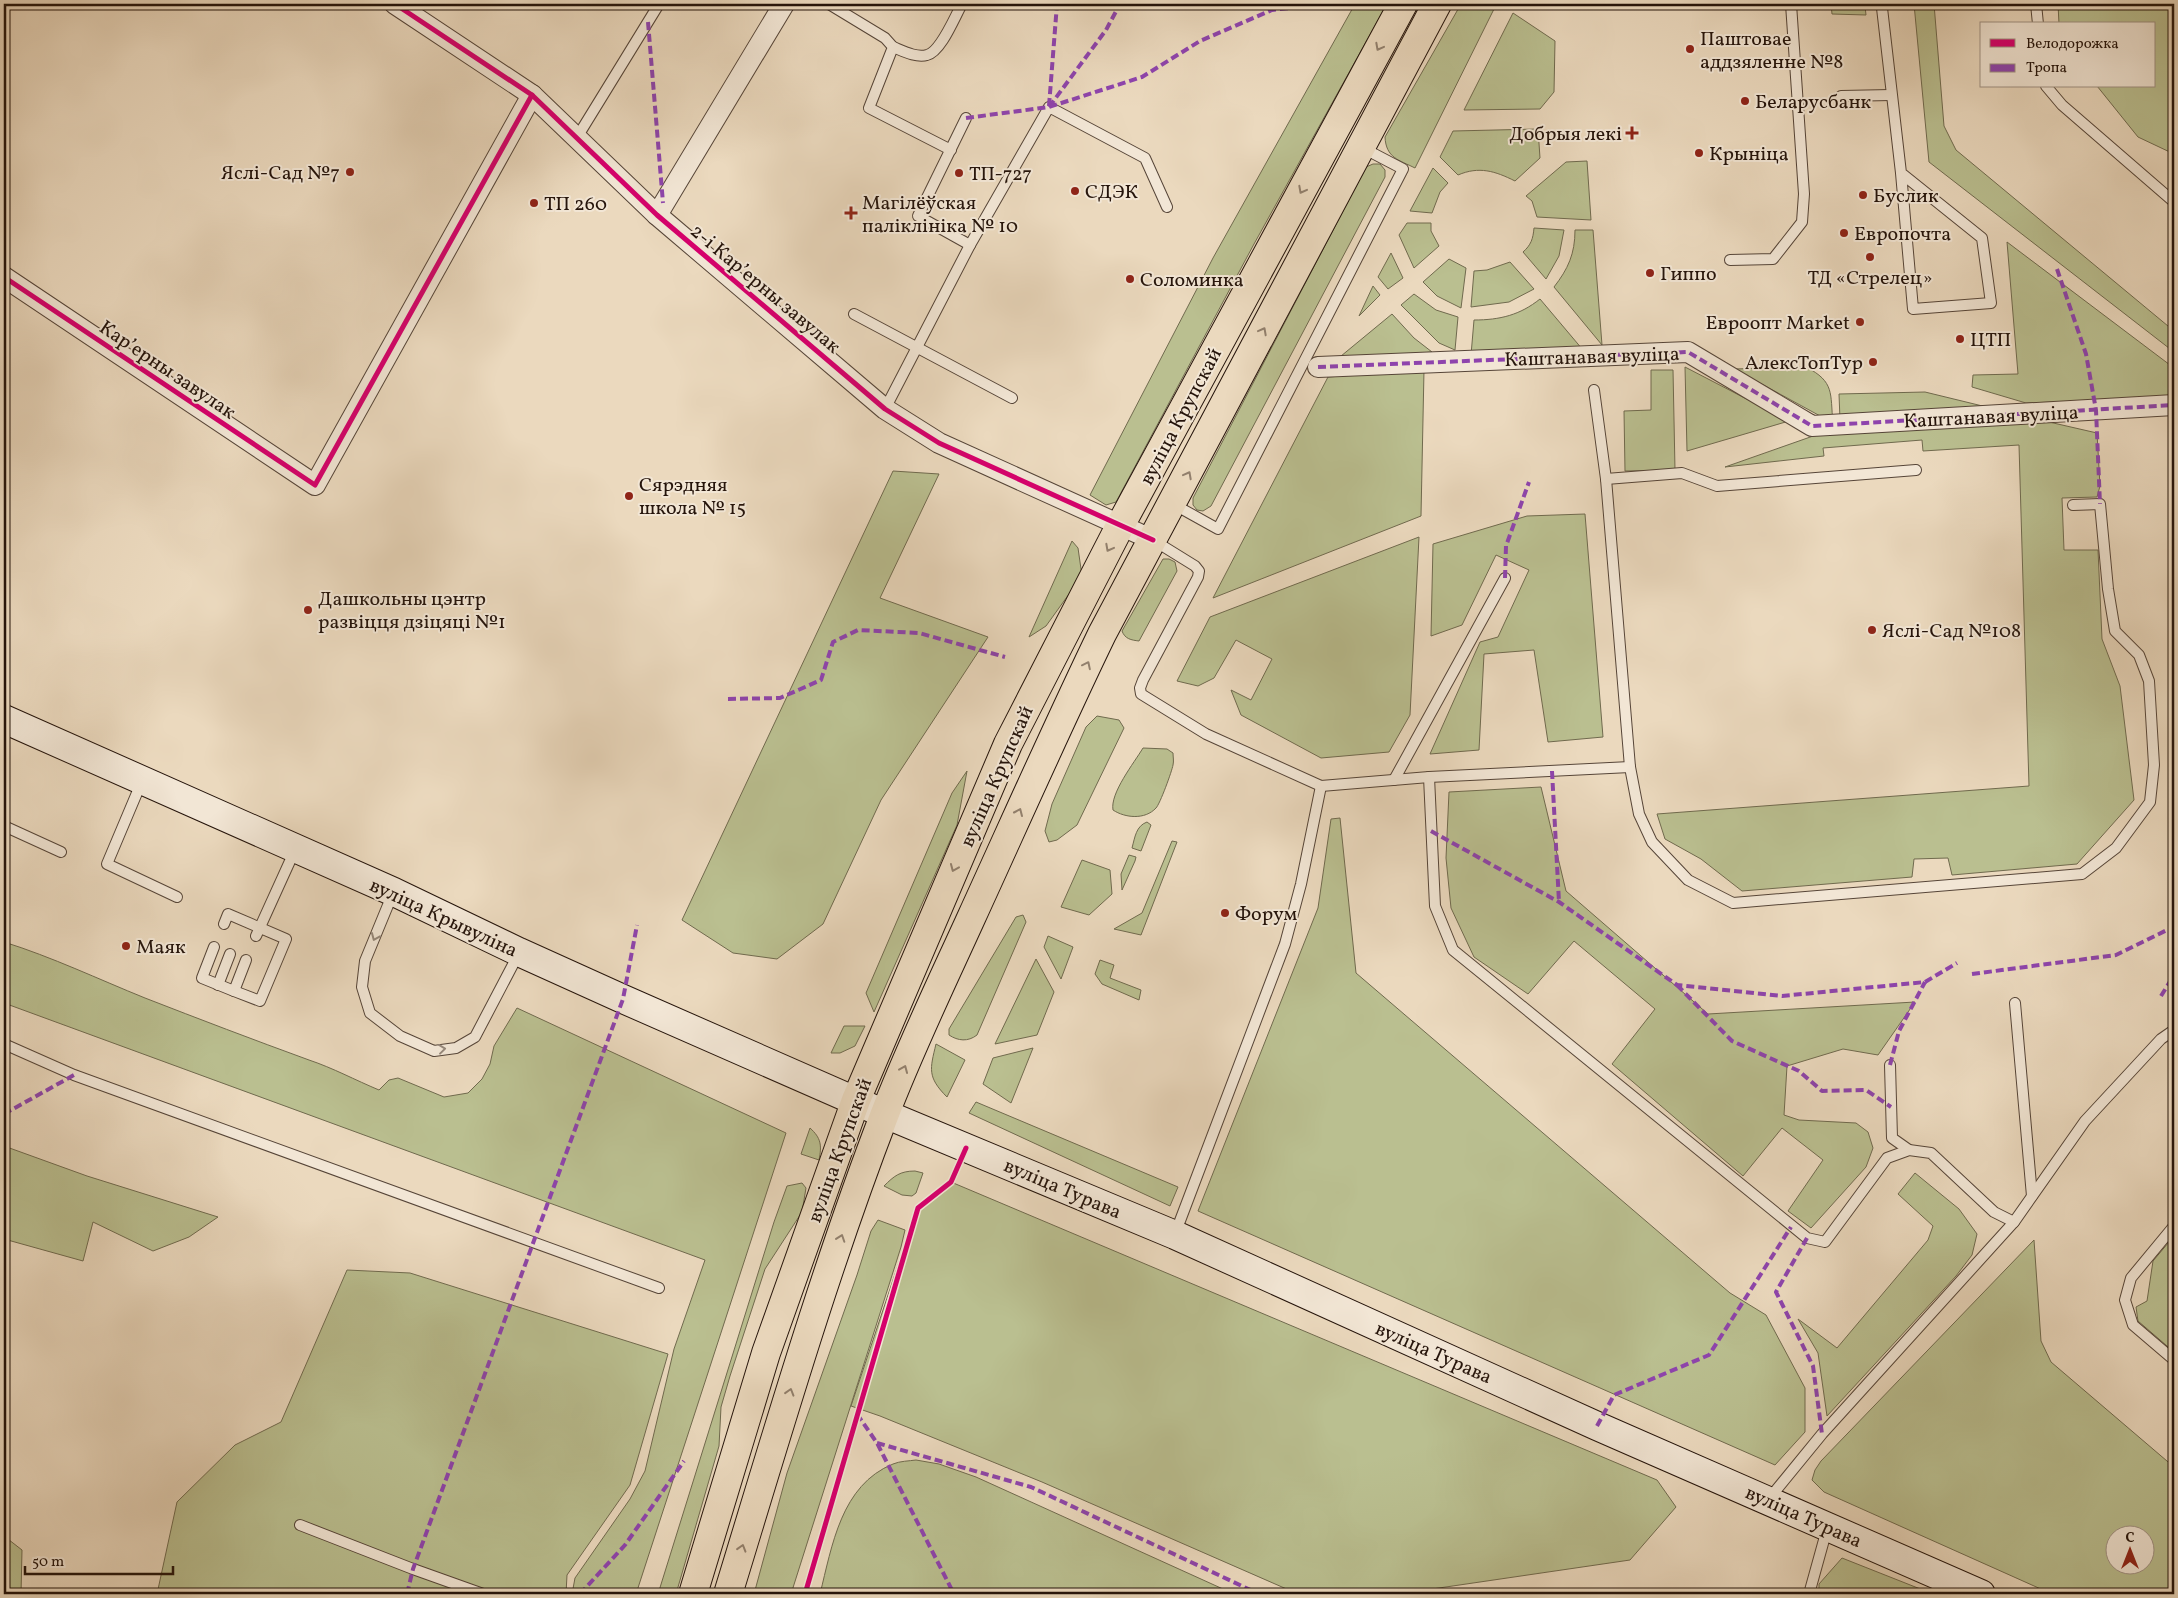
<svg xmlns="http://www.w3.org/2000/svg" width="2178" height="1598" font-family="Vollkorn,serif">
  <rect width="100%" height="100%" fill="#ebd9be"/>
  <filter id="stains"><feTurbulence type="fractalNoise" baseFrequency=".004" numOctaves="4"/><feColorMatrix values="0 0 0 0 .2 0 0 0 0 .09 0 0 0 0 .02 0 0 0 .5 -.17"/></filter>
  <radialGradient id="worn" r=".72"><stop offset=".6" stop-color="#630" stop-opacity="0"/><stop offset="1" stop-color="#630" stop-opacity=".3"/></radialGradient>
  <g fill="#babf90" stroke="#706a4e" fill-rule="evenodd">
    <polygon points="1355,4 1387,4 1254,244 1116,502 1106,505 1090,495 1213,258"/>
    <path d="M1461,4L1496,5L1415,168C1399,160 1386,158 1385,137Z"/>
    <polygon points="1831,4 1862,4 1865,6 1866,15 1832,14"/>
    <polygon points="1914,4 1934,4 1944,126 1956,150 2174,331 2174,352 1929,162"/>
    <polygon points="2058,4 2174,4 2174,154 2138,137 2097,86 2154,86 2154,24 2059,24"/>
    <polygon points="1513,13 1555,41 1554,92 1540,109 1464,110"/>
    <path d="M1538,129L1540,158L1515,181C1495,171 1479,166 1458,175L1440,157L1453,131Z"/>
    <polygon points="1587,161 1591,220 1537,217 1532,201 1526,196 1566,162"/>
    <polygon points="1373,164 1380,164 1385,170 1385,177 1211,506 1203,511 1197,510 1193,505 1193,498 1366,167"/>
    <polygon points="1433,168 1448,183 1440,192 1432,213 1410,211"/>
    <polygon points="1407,223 1431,223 1431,231 1439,246 1414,268 1399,235"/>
    <path d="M1534,228L1564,230L1559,256L1546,279L1523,252C1531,245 1533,239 1534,228Z"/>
    <path d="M1575,230H1593L1602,345L1554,287C1568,269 1575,254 1575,230Z"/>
    <polygon points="2007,242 2174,368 2174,398 2026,403 1972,387 1973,375 2018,374"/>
    <polygon points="1391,253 1403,278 1388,289 1378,277"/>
    <polygon points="1449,259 1466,268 1461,308 1437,296 1423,282"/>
    <polygon points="1510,262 1534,289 1509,302 1471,307 1474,271 1487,270"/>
    <polygon points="1373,286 1380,295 1359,316"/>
    <polygon points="1414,294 1436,310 1458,317 1455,350 1439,343 1401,305"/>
    <path d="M1540,299L1583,350L1471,355L1474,320C1500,320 1520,315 1540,299Z"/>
    <polygon points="1392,314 1414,338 1432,352 1335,361"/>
    <polygon points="1685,367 1789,421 1687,451"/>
    <path d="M1806,367C1835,382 1830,393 1833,423L1734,369Z"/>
    <polygon points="1424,370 1421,516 1213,598 1328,377"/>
    <polygon points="1651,370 1673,370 1675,470 1625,471 1624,411 1651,410"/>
    <polygon points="1925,392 2003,411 1840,420 1839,394"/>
    <polygon points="2049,422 2097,433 2100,486 2097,497 2062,498 2064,550 2098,550 2102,639 2120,686 2134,800 2077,864 1952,875 1948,858 1914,859 1912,877 1742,891 1701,859 1665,839 1657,814 2029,786 2019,445 1923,451 1922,440 1823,448 1824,456 1725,467 1816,435"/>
    <polygon points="893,471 939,474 880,598 988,637 881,800 823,924 777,959 733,953 682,920"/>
    <polygon points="1585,514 1603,737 1548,742 1534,650 1484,654 1479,750 1430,754 1480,642 1498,637 1529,570 1496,555 1462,625 1431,636 1433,544 1527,516"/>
    <polygon points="1419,537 1410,715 1389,752 1321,758 1241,715 1231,690 1251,700 1272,659 1236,640 1214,678 1198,686 1177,681 1210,617"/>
    <polygon points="1072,541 1078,548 1082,576 1046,626 1029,637"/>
    <path d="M1163,559H1169L1175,562L1177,571L1139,641C1131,640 1125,639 1122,631Z"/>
    <polygon points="1097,716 1119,720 1124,728 1077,825 1057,840 1049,842 1045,831 1052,804 1086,727"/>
    <path d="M1143,748L1167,749L1173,753C1173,757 1174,761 1173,765C1172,771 1160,804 1156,808C1145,820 1125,818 1113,810C1110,793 1134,763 1143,748Z"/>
    <polygon points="967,771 957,825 874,1012 866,993 952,793"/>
    <polygon points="1541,787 1566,891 1708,1014 1915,1002 1878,1055 1843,1049 1787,1066 1784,1115 1799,1120 1856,1123 1868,1132 1873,1148 1866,1167 1811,1228 1788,1211 1823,1160 1782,1128 1743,1176 1612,1064 1655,1009 1574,941 1528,994 1474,957 1451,908 1446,858 1449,792"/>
    <polygon points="1340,818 1356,973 1730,1293 1766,1315 1805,1388 1805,1432 1775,1465 1198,1211 1318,908 1331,819"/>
    <path d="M1147,822L1151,825L1141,851L1132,848C1135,837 1136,826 1147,822Z"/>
    <polygon points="1172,841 1177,842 1141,935 1114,929 1142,913"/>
    <polygon points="1129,855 1136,857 1135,861 1122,890 1121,874"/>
    <polygon points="1082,860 1110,870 1112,894 1089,915 1061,907"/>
    <path d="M1023,915L1026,922L977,1035C968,1042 958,1041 949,1035V1029L1016,917Z"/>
    <polygon points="1048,936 1073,947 1061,979 1044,947"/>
    <path d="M4,942C52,957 98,979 145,998C199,1019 254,1040 309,1060C333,1068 355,1080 379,1090L389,1080L398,1078L444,1097L468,1093L482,1079L490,1064L494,1046L517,1008L786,1133L636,1594H572L575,1578L630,1499L645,1471L674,1349L705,1260L4,1003Z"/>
    <polygon points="1036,959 1054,992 1037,1035 995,1044"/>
    <polygon points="1100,960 1114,965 1110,978 1141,990 1139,1000 1102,984 1095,974"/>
    <polygon points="844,1026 865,1026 855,1046 840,1053 831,1053"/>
    <path d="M936,1044L965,1060L947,1097C927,1077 930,1069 936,1044Z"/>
    <polygon points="1033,1048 1011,1103 983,1084 993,1058"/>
    <polygon points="976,1102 1178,1187 1170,1206 969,1113"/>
    <path d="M810,1128C821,1138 822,1145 819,1160L801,1154Z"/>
    <polygon points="4,1146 87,1176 218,1217 189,1237 153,1251 93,1222 83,1261 4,1239"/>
    <path d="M915,1171L923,1173L916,1193L912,1196L902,1195L884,1186C894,1176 900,1171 915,1171Z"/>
    <polygon points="1915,1173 1959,1209 1977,1234 1972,1255 1956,1276 1827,1416 1818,1353 1798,1319 1837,1348 1928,1240 1933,1226 1898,1194"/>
    <polygon points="951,1182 1657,1480 1676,1507 1630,1560 1398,1594 1298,1594 1042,1482 880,1416 851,1406 917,1208"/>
    <polygon points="802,1183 806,1188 802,1212 765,1269 730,1376 721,1407 719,1446 676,1594 658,1594 774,1222 787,1186"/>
    <polygon points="878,1220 905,1230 901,1247 791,1594 754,1594 787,1473 857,1275 871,1231"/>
    <polygon points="2174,1236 2174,1352 2138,1321 2136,1307 2147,1301 2153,1261"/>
    <path d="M2034,1240L2041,1341L2051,1362L2174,1467V1594H2052L1824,1492L1812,1480L1815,1470L1821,1461ZM2116,1536H2146V1566H2116Z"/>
    <polygon points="347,1270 410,1273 668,1354 630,1485 567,1575 566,1594 157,1594 177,1502 235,1445 281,1422"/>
    <path d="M916,1460L939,1464L976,1477L1234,1594H820C832,1546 841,1485 893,1464C900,1461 909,1461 916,1460Z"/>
    <polygon points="4,1536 22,1550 21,1594 4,1594"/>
    <polygon points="1842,1558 1933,1594 1819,1594 1819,1584"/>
  </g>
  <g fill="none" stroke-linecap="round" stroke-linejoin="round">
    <g stroke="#564538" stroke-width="12">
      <g id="lane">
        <polyline points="829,4 885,38 893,47 869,108 951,150"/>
        <polyline points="1879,4 1882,8 1901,173 1913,309 1991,303 1982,238 1901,173"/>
        <polyline points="2036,4 2038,24"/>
        <path d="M893,47C903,51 916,58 927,55C941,52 955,16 962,4"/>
        <polyline points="2046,86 2062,105 2174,202"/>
        <polyline points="1841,96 1891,95"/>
        <polyline points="966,118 918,216 970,245"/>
        <polyline points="576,139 659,4"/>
        <polyline points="1730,260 1773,259 1802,222 1804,194 1791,4"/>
        <polyline points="854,314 1012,398"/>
        <polyline points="1594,390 1606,479 1630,767 1639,814 1652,842 1688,880 1733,903 2082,874 2116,848 2150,802 2154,765 2149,681 2139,655 2115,631 2108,589 2100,504 2073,505"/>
        <polyline points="885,409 970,245 1049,107 1145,158 1167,207"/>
        <polyline points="1606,479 1682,473 1717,486 1916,470"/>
        <polyline points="1173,504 1218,529 1403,169 1361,147"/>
        <polyline points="1153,540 1195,566 1199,571 1198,577 1143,680 1140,688 1141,694 1206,734 1321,786 1429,777 1630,767"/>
        <polyline points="1429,777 1435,906 1453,950 1807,1238 1825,1242 1887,1158 1909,1150 1931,1153 1994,1212 2014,1222 2085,1121 2161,1039 2174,1030"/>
        <polyline points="1394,780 1505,578"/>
        <polyline points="142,781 107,864 177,897"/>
        <polyline points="4,826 61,852"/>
        <polyline points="393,893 365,961 362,987 370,1013 400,1036 434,1051 456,1048 475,1037 519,953"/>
        <polyline points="224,924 228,914 286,939 260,1001 234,991"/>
        <polyline points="256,936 295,850"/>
        <polyline points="214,947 202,978 234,991 246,960"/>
        <polyline points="218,985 230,954"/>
        <polyline points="2015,1003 2032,1196"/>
        <polyline points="4,1044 74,1075 659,1288"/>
        <polyline points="1890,1065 1892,1138 1909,1150"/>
        <polyline points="2174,1226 2131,1278 2125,1300 2133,1325 2174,1360"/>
        <polyline points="1175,1234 1285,944 1301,884 1321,786"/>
        <polyline points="1768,1500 1822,1434 2014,1222"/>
        <polyline points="300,1525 413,1569 483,1594"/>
        <polyline points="1809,1594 1827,1529"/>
      </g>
    </g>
    <g stroke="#564538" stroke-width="22">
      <g id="street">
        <polyline points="395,4 532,95 657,215 885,409 939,443 1153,540"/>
        <polyline points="657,215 784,4"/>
        <polyline points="4,277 315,485 532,95"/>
        <polyline points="1318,367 1688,352 1812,426 2174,405"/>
      </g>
    </g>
    <g stroke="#25140b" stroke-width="30">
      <polyline id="secondary" points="4,719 394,892 519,952 623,999 885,1114 1175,1235 1597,1426 1981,1594"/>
    </g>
    <g stroke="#25140b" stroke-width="30">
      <g id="primary">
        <polyline points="693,1594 766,1353 856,1100 1008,744 1121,524 1403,4"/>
        <path d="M728,1594C777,1434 824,1272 884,1116C910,1048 942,982 972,916C1015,822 1057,727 1102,634L1437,4"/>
      </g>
    </g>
    <use href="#lane" stroke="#f2e6d5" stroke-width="10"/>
    <use href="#street" stroke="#f2e6d5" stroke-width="20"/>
    <use href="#secondary" stroke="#f2e6d5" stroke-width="28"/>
    <use href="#primary" stroke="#ebd9be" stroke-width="28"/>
    <g stroke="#8e44ad" stroke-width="4" stroke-dasharray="8 4" stroke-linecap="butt">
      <polyline points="648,22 663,203"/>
      <polyline points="1049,106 1057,4"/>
      <polyline points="1049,107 1106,30 1120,4"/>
      <polyline points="966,118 1049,107 1142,77 1200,41 1272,10 1324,4"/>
      <polyline points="2057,269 2086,354 2096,410 2100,504"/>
      <polyline points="1318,367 1688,352 1812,426 2174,405"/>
      <polyline points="1505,578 1506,546 1529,482"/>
      <polyline points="728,699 780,698 821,680 833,642 858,630 919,633 1005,657"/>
      <polyline points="1552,771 1559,902"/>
      <polyline points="1431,831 1559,902 1677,985 1782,996 1925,982 1957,963"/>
      <polyline points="1972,974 2116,955 2167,930 2174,929"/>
      <polyline points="1677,985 1732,1041 1799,1071 1822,1091 1866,1090 1891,1107"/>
      <polyline points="2161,996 2174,975"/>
      <polyline points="1890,1065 1899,1031 1925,982"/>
      <polyline points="4,1114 74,1075"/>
      <polyline points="1807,1238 1776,1292 1813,1366 1822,1434"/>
      <polyline points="857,1414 877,1443 954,1594"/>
      <polyline points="1597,1426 1614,1395 1709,1355 1791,1227"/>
      <polyline points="877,1443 1031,1487 1259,1594"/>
      <polyline points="407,1594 413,1569 623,999 637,925"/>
      <polyline points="580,1594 625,1545 684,1461"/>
      <polyline points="2162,1594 2174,1587"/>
    </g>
    <g stroke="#f2e6d5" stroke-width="8">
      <g id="cycleway">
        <polyline points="395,4 532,95 657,215 885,409 939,443 1153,540"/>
        <polyline points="4,277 315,485 532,95"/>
        <polyline points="805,1594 918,1208 951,1182 966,1148"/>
      </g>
    </g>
    <use href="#cycleway" stroke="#d6006c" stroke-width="5"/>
  </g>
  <defs><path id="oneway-chevron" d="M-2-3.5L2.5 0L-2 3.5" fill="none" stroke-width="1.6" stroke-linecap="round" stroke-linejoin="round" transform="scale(1.25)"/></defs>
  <g stroke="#92806d">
    <use href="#oneway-chevron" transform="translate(1379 47) rotate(118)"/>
    <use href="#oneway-chevron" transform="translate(1302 190) rotate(118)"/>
    <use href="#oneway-chevron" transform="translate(1263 331) rotate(-62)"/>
    <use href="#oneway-chevron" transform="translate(1188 475) rotate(-62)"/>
    <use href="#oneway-chevron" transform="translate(1109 548) rotate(118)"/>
    <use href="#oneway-chevron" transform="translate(1087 665) rotate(-64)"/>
    <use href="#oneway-chevron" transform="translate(1019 812) rotate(-66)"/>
    <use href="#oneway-chevron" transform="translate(954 868) rotate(113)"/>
    <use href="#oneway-chevron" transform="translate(904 1069) rotate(-67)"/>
    <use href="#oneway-chevron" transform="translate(841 1238) rotate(-71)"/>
    <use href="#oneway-chevron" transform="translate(790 1392) rotate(-73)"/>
    <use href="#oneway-chevron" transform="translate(742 1548) rotate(-73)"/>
  </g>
  <g stroke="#96887a">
    <use href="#oneway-chevron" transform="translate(375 937) rotate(113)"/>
    <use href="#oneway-chevron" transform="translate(442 1049) rotate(-7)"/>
  </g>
  <g fill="#8f2418" stroke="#f2e6d5" stroke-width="2">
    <circle cx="1690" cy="49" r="5"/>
    <circle cx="1745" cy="101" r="5"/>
    <path d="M1629.5 125.5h5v5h5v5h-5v5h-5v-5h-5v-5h5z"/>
    <circle cx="1699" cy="153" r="5"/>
    <circle cx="350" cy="172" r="5"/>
    <circle cx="959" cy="173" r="5"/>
    <circle cx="1075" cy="191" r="5"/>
    <circle cx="1863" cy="195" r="5"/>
    <circle cx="534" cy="203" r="5"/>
    <path d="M848.5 205.5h5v5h5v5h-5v5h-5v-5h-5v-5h5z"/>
    <circle cx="1844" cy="233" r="5"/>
    <circle cx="1870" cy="257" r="5"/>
    <circle cx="1650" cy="273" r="5"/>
    <circle cx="1130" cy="279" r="5"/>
    <circle cx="1860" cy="322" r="5"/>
    <circle cx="1960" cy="339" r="5"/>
    <circle cx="1873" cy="362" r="5"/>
    <circle cx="629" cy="496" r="5"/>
    <circle cx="308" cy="610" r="5"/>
    <circle cx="1872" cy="630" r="5"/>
    <circle cx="1225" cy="913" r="5"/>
    <circle cx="126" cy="946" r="5"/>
  </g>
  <g text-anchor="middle" stroke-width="4" stroke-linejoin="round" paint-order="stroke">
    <g font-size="20" fill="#25140b" stroke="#f2e6d5" text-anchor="start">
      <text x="1700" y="45">Паштовае<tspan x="1700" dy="23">аддзяленне №8</tspan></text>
      <text x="1755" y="108">Беларусбанк</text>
      <text x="1622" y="140" text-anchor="end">Добрыя лекі</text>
      <text x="1709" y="160">Крыніца</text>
      <text x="340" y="179" text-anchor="end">Яслі-Сад №7</text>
      <text x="969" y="180">ТП-727</text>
      <text x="1085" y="198">СДЭК</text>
      <text x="1873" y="202">Буслик</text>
      <text x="862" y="209">Магілёўская<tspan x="862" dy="23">паліклініка № 10</tspan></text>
      <text x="544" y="210">ТП 260</text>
      <text x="1854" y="240">Европочта</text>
      <text x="1660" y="280">Гиппо</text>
      <text x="1870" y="284" text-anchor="middle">ТД «Стрелец»</text>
      <text x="1140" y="286">Соломинка</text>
      <text x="1850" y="329" text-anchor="end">Евроопт Market</text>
      <text x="1970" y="346">ЦТП</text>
      <text x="1863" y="369" text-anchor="end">АлексТопТур</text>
      <text x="639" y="491">Сярэдняя<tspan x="639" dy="23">школа № 15</tspan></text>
      <text x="318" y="605">Дашкольны цэнтр<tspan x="318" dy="23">развіцця дзіцяці №1</tspan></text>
      <text x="1882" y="637">Яслі-Сад №108</text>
      <text x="1235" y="920">Форум</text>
      <text x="136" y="953">Маяк</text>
    </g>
    <g font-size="20" fill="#25140b" stroke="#f2e6d5">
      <text transform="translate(766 288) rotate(40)" y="7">2-і Карʼерны завулак</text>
      <text transform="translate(1592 356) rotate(-2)" y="7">Каштанавая вуліца</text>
      <text transform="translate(168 369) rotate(34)" y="7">Карʼерны завулак</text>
      <text transform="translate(1180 416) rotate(-62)" y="7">вуліца Крупскай</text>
      <text transform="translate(1991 416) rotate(-3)" y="7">Каштанавая вуліца</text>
      <text transform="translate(996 776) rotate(-66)" y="7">вуліца Крупскай</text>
      <text transform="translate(444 917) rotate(25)" y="7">вуліца Крывуліна</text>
      <text transform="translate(839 1150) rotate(-70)" y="7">вуліца Крупскай</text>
      <text transform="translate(1063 1188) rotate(23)" y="7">вуліца Турава</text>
      <text transform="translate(1434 1352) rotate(24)" y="7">вуліца Турава</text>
      <text transform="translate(1804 1516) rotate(24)" y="7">вуліца Турава</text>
    </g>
  </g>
  <rect width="2178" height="1598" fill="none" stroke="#ebd9be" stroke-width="20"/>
  <rect x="5" y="5" width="2168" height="1588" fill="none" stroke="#25140b" stroke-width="2.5"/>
  <rect x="10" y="10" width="2158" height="1578" fill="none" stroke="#25140b"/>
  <rect x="1980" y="22" width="175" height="65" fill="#f2e6d5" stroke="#a09284"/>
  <rect x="1990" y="39" width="25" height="8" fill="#d6006c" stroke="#a09284"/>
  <text x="2026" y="48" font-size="15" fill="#25140b">Велодорожка</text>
  <rect x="1990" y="64" width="25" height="8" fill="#8e44ad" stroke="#a09284"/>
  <text x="2026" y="72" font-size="15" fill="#25140b">Тропа</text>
  <g transform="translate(2130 1550)"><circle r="24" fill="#f2e6d5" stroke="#a09284"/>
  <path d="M0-4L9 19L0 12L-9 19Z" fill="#8f2418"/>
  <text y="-8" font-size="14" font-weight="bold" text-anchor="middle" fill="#25140b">С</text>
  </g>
  <path d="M25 1566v8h148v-8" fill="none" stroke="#25140b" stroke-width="2.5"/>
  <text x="32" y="1566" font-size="15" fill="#25140b" stroke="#f2e6d5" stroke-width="4" paint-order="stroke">50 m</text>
  <rect width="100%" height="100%" filter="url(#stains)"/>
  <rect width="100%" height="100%" fill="url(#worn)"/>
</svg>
